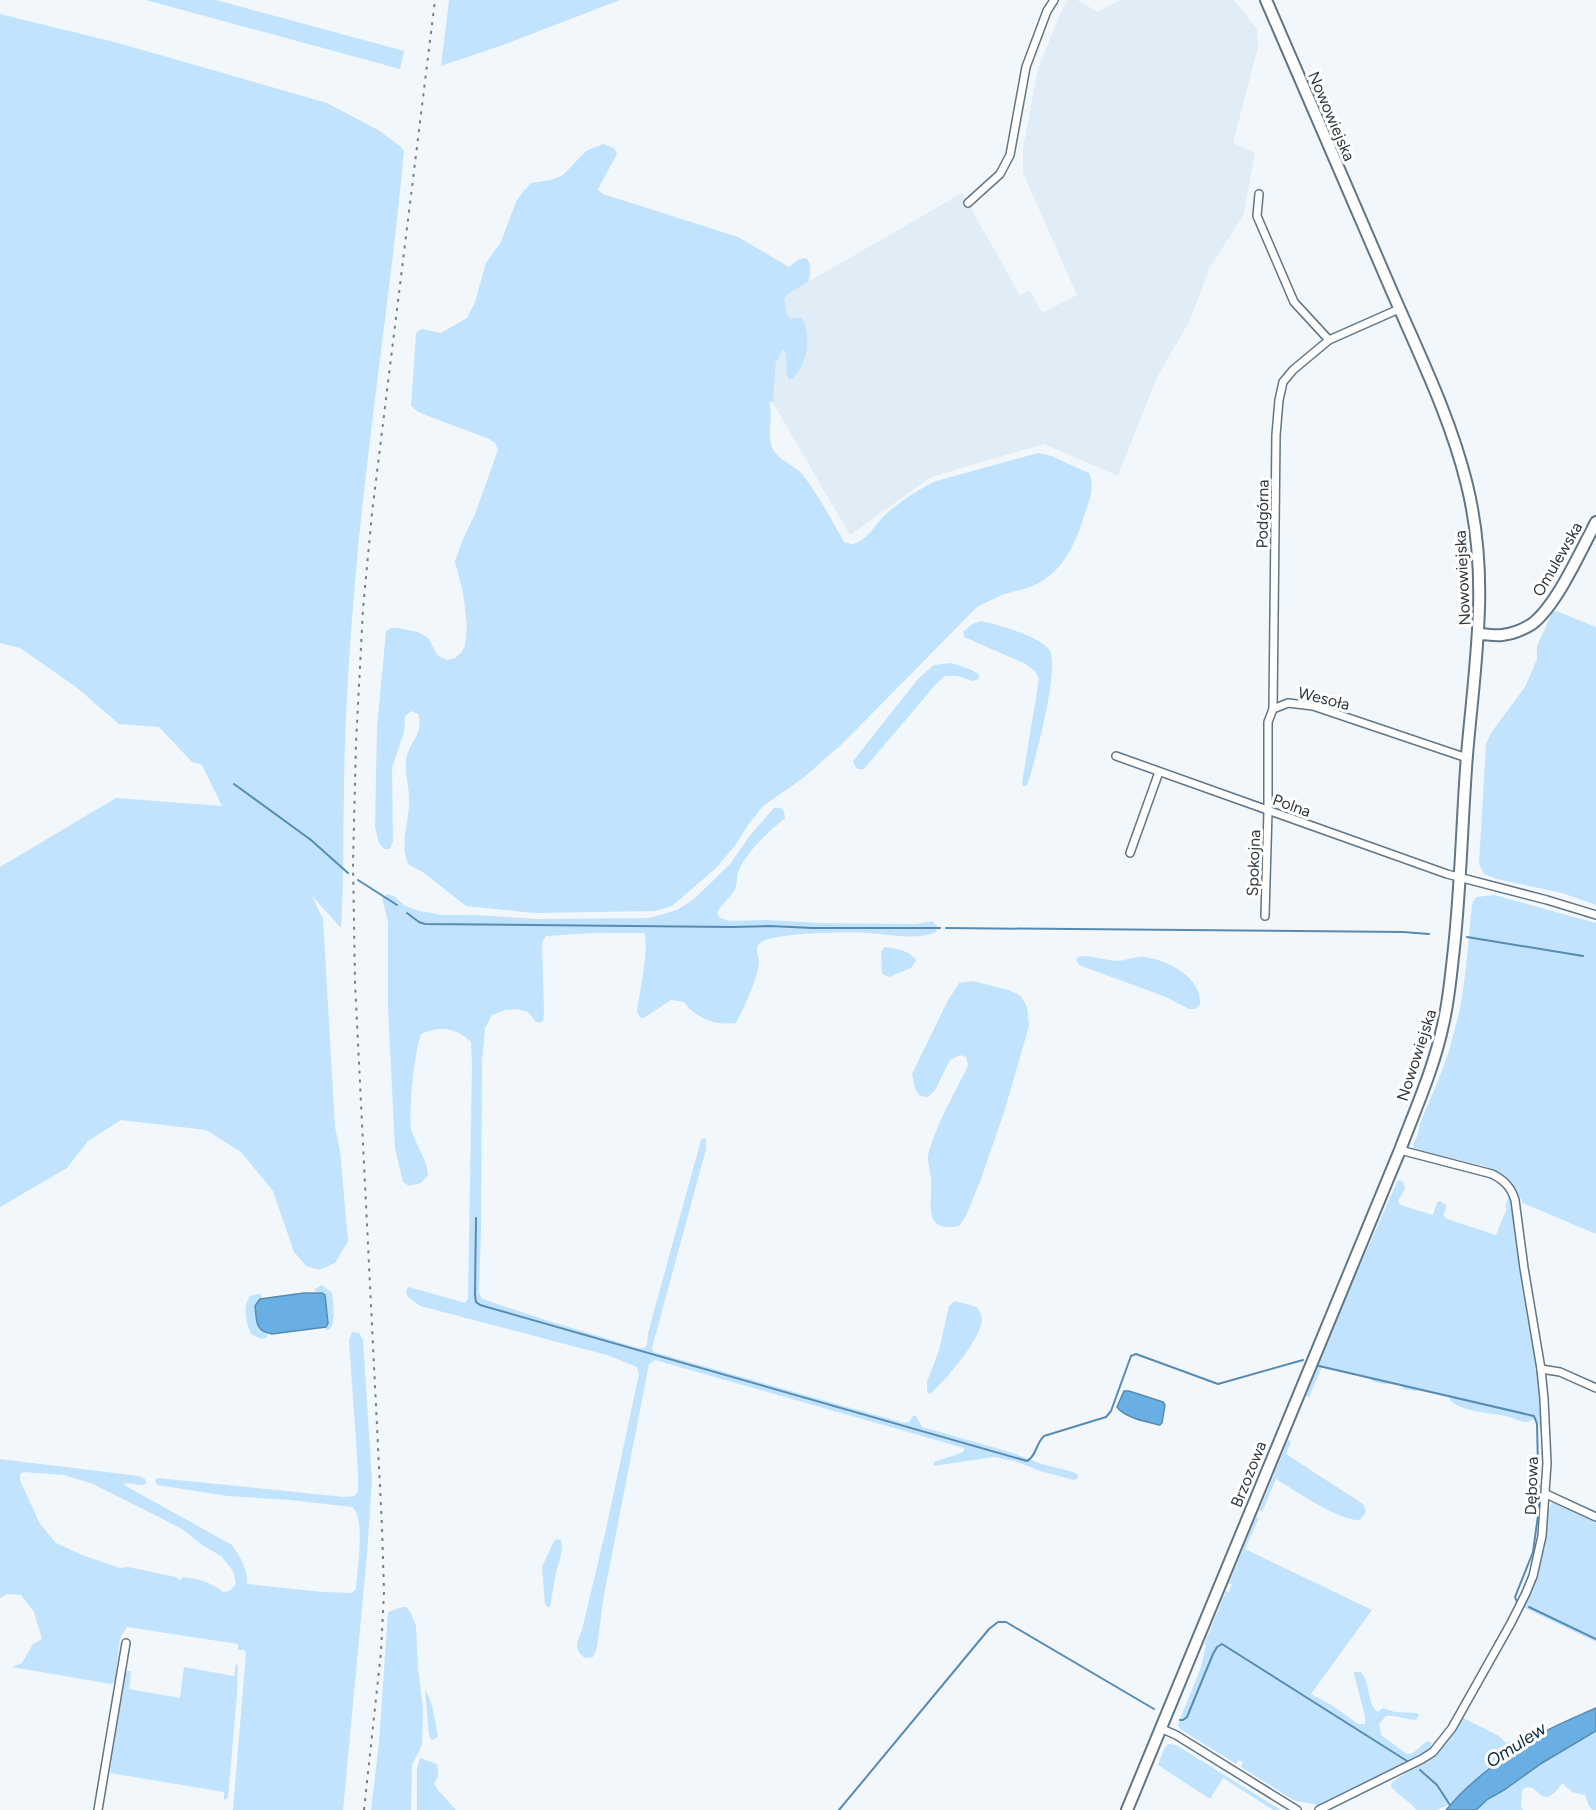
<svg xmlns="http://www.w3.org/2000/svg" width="1596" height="1810" font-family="Figtree,sans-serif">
  <rect width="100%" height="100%" fill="#f2f7fb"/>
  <polygon fill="#e1edf6" points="1068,0 1077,0 1098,12 1120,0 1234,0 1257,29 1258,47 1233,143 1255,153 1243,216 1210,267 1189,322 1157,377 1118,476 1044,444 931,477 850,535 773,403 782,297 962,193 1020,295 1030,290 1042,313 1077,295 1023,173 1023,148 1038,69 1059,16"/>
  <g fill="#c1e3fe" fill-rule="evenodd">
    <polygon points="146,0 216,0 404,51 400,69"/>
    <polygon points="449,0 620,0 503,45 441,66"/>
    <path d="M0,14L118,43L327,103L378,130L400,146L404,151C392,280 372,409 359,538C351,621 345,705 344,788C343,835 344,881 341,928L312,896L323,919L335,1127L340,1151L348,1241L335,1263L319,1270L306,1266L294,1252L273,1191L241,1152L206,1130L121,1120L88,1141L67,1168L0,1207V867L116,798L222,806L202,765L192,762L159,727L119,724L76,687L20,648L0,643Z"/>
    <path d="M603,144L614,148L617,154L599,187L598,190L603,194L738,237L789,267L799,259L806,258C813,266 810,274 808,282L789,293L784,298L787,315L791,318H801C813,332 807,372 789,380C784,370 789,359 784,349H782L779,358L776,361L773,403L769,401C774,418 766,433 772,447C778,461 794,464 803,475C819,496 831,519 844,542C849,544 853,545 858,542C868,537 874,527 881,519C893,506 920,488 936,481L1038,453L1051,456L1089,473C1095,488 1090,499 1085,513C1077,539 1067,564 1045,579C1032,589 1016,590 1002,595C993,599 985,603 977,607L842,744L803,778L763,806L748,825L734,847L715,869L672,906L655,911L535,913L466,906L424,873L408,864C400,841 408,827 409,804C410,790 405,776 406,762C407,743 425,734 418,714L411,711L405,716L404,732L392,768L393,841L390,849H384L379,843L375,827L377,728L386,631L391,628H398L418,632L428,638L438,656L447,660L455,658L461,653L465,646L467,626L463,592L455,562L462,541L475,514L498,450L495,443L489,439L418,412L411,406L416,333L421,329L441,333L467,318L475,302L486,263L501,242L516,202L523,192L531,183L551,180L563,175L586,151Z"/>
    <polygon points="1556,611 1596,627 1596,905 1562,893 1497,879 1484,874 1479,864 1486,744 1491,733 1525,687 1537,659 1537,646 1552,613"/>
    <path d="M980,621C995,623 1044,638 1050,651C1059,672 1035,762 1027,786H1023L1022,783L1039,679L1035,671L1024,663L964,637L963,632L971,625Z"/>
    <path d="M951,663L972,670L979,675V679L973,681L957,676H945L936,684L864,769C856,770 855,767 853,761L918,679L934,665Z"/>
    <path d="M774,808H781L784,812L785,818C768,832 746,852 738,872C736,879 738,884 734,891C729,899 721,904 717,913L720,918L730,921L768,920L820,923L916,924L932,921L937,926L936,932C914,941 890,934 867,933C850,932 766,932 758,945C755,950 759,957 759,963C757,981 744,1007 736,1023C716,1026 695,1018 684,1002L671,1000L645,1017L641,1018L637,1012C639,996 650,945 644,933H593L546,936L542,942L544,1012L543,1021L540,1023L536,1022L528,1012L518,1009L505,1010L492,1015L485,1028L482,1061L481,1231L479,1293L482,1299L552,1322L638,1348H644L647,1345L648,1333L701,1140L704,1138L706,1140V1149L652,1348L654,1352L904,1423L909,1422L913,1416H916L922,1427L1010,1452L1042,1464L1073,1472L1078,1475V1478L1074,1480L1040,1471L1015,1461L993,1457L934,1466V1462L961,1453L964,1451V1448L655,1360L649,1364L603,1600L597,1648L593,1657L585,1658C573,1649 577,1642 582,1630L606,1529L639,1374L637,1367L607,1355L420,1306L407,1296L406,1290L409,1287L465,1303L468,1299L472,1064L471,1042C456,1027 439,1026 421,1034C415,1049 407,1117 412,1132C417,1147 427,1159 428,1175L421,1183L409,1186L403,1182L395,1149L388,1007V922L382,898L387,894L394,896L405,906L420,911L442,915H477L537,919L649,918L677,910L694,899L730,864L748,838Z"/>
    <polygon points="1494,895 1596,923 1596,1234 1523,1203 1510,1180 1501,1173 1484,1166 1414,1149 1413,1145 1418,1134 1420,1123 1438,1081 1449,1051 1460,1009 1466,968 1472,904 1476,897"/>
    <path d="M885,947C897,949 909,950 916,960L911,968L889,977L882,974L881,952Z"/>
    <path d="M1080,956C1093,956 1105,960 1117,961C1126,961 1136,956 1145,957C1169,961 1202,977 1200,1005L1195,1009H1189L1166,997L1079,965L1076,959Z"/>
    <path d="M972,981L1009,990L1021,996L1027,1007L1029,1026L1005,1109L981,1179L966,1216L959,1226C921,1233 933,1202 931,1179C930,1169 926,1160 929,1151C938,1121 954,1094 968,1066L966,1057L960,1055L950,1060L935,1090L928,1097L920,1096L915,1089L912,1074L947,1002L959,983Z"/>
    <path d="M1399,1180L1404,1183L1405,1189L1398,1201L1401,1205L1433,1215L1437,1202L1440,1201L1446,1205V1209L1443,1215L1447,1219L1496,1235L1507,1208L1505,1207L1510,1193L1512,1198C1520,1275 1538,1351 1542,1428H1539V1424L1533,1419C1529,1422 1529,1422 1524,1422C1518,1421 1512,1417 1505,1416C1488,1412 1464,1413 1450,1400V1396L1420,1389L1416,1391L1403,1389L1401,1385C1390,1383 1377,1386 1368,1378L1322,1367L1309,1397L1306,1396L1333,1326L1397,1182Z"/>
    <path d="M322,1285L332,1293C333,1304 338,1327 326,1331C328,1317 325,1307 322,1293L315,1291V1289Z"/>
    <path d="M258,1294L261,1295L262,1298C252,1305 257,1316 258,1327L268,1335L266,1338L261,1339L251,1334C246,1322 242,1308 250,1296Z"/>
    <path d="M955,1301L977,1307C979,1311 982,1315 982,1320C980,1340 946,1380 930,1394L927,1392V1382L939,1350L949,1306Z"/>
    <path d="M352,1332L359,1333L363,1340L372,1480L367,1554L343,1810H233L246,1653L244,1650H238V1644L127,1627L120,1638L115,1682L111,1684L12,1667L22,1663L33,1644L42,1639L34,1612L21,1595L7,1594L0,1598V1459L139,1476L145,1479L146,1484L141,1485L126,1483L124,1485L232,1545C240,1557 248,1569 247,1584L323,1592L352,1593L356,1589C357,1571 366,1517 352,1507L290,1500L228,1496L157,1485L155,1480L158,1478L344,1497L354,1496L358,1492V1471L349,1340ZM24,1472L64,1475L93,1484L161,1518L182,1529L202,1545L221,1556L233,1571L236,1584L230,1591L223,1592C211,1582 199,1579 183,1577L180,1581L176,1577L128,1567L120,1568L82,1555L56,1543L40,1524L20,1480V1474Z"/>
    <path d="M1288,1440L1291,1441L1286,1454L1363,1504L1366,1512L1360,1520C1341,1522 1294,1490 1276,1479L1262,1512L1259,1511Z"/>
    <polygon points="1556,1502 1596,1520 1596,1642 1523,1607 1541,1559 1549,1508 1552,1503"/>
    <path d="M1256,1517L1259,1518L1245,1549L1372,1610L1311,1694L1333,1706L1358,1724H1365V1716L1354,1674V1672H1361C1371,1684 1366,1703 1378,1712L1383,1708L1395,1712L1417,1713L1419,1715L1416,1720C1406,1720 1396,1715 1386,1716L1379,1724L1381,1735L1407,1754L1413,1753L1427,1741L1431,1742V1749L1418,1758L1379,1775L1319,1805L1296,1801L1290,1798L1241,1767L1243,1762L1238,1760L1236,1764L1180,1729L1178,1724L1201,1667L1206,1645H1204L1226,1591L1229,1592L1232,1584L1229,1583Z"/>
    <path d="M558,1539L561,1540C564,1553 557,1565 555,1578C553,1588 552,1597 550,1607H548L545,1604L542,1567L554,1541Z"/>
    <polygon points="402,1607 406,1607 411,1613 416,1626 418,1668 423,1709 422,1745 412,1765 411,1810 371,1810 379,1743 388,1612"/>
    <polygon points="236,1663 238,1667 237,1694 228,1798 224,1800 224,1792 110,1773 123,1674 126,1671 131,1671 129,1689 180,1698 184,1667 234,1676"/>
    <path d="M425,1690C433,1701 435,1723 438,1736L435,1739L431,1740L429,1735Z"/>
    <path d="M1463,1718L1499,1736L1506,1743C1512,1740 1515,1738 1519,1743L1518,1749L1494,1766L1446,1806L1436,1810H1416C1410,1800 1397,1796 1391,1786L1392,1782L1435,1754L1442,1747Z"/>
    <path d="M1596,1731V1810H1592L1588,1804L1585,1795L1572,1792L1562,1783C1558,1789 1549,1802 1541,1795C1538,1793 1536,1790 1533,1788L1527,1787L1522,1790L1521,1807L1523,1810H1476C1487,1800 1498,1794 1510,1786C1537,1767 1565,1744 1596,1731Z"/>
    <polygon points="1168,1744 1176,1745 1281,1810 1273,1810 1223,1778 1210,1799 1158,1765 1165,1747"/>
    <path d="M420,1758L437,1764C439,1771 439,1777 434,1783L437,1789L456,1810H417V1769Z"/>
  </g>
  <g fill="#69afe4" stroke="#588bb2" stroke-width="1.5">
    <path d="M304,1293H322L325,1295L328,1323L326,1327L272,1334C254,1331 257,1320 255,1306L260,1299Z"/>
    <path d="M1124,1391H1129L1163,1402L1165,1405L1162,1423L1160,1425C1147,1422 1125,1418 1117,1407Z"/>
    <path d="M1596,1708V1731L1542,1763L1504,1790L1488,1799L1476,1810H1446C1469,1782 1506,1755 1537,1736C1555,1725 1576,1717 1596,1708Z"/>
  </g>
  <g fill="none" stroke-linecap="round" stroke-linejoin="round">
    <g stroke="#588bb2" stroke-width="2">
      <polyline points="234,784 311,840 348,873"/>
      <polyline points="358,880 397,905"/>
      <polyline points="407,913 419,922 425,924 731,927"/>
      <polyline points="732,927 770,926 812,928 940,928"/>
      <polyline points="946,928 1403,932 1429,934"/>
      <polyline points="1467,937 1583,956"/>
      <path d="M476,1218L475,1295L476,1302L480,1305L1027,1461C1036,1457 1036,1443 1044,1436L1106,1417L1111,1411L1131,1356L1136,1354L1218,1384L1303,1360"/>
      <polyline points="1319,1366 1534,1416 1537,1424 1539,1508 1533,1552 1515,1597 1517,1602"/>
      <polyline points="1529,1607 1596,1639"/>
      <polyline points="1180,1720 1183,1720 1187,1717 1213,1654 1217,1647 1222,1644 1407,1761"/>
      <polyline points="1420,1770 1437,1785 1450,1805"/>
      <polyline points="839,1810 989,1629 998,1622 1006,1622 1154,1709"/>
    </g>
    <g stroke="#617686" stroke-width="10">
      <g id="street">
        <polyline points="1259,194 1257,216 1294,302 1329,340"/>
        <polyline points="968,203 1000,174 1010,155 1026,67 1047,11 1054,0"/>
        <polyline points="1273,709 1276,435 1279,400 1283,382 1293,370 1329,340 1399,309"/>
        <polyline points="1116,756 1447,874 1547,900 1596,915"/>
        <polyline points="1130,853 1159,772"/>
        <polyline points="1265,916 1268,811 1268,722 1273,709 1288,703 1313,706 1467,758"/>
        <polyline points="1541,1369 1560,1372 1596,1388"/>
        <polyline points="1546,1494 1596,1517"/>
        <polyline points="1160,1728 1176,1735 1297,1810"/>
        <polyline points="98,1810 126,1643"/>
        <path d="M1319,1810L1422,1759L1433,1752L1452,1728L1511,1623L1526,1593L1533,1576L1542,1536L1547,1463L1544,1399L1541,1369L1524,1268L1515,1200C1511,1187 1504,1180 1492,1174L1400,1150"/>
      </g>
    </g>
    <g stroke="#617686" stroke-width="14">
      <g id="secondary">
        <path d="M1479,634C1486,634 1495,636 1502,635C1512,634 1524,629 1532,624C1557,605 1581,550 1596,522"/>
        <path d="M1127,1810L1400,1150C1415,1110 1434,1068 1443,1025C1449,1000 1451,974 1454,948C1461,883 1462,819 1467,755C1475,661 1490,579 1467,485C1451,419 1420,356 1393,294C1350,196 1308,98 1266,0"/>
      </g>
    </g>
    <use href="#street" stroke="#fff" stroke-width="7"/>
    <use href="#secondary" stroke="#fff" stroke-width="10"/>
    <polyline stroke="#777f85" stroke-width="2" stroke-dasharray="3 6" stroke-linecap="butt" points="364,1810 381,1652 384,1592 382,1527 355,982 353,863 356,743 363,609 372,513 435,0"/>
  </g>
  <g text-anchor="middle" stroke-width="6" stroke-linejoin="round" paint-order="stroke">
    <g font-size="16" fill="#2f383f" stroke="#fff">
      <text transform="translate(1332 116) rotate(67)" y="6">Nowowiejska</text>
      <text transform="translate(1262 514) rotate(-89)" y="6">Podgórna</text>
      <text transform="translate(1557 559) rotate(-60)" y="6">Omulewska</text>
      <text transform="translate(1462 578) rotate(-93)" y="6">Nowowiejska</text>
      <text transform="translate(1324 698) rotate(14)" y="6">Wesoła</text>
      <text transform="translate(1292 805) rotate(20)" y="6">Polna</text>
      <text transform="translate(1253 863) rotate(-88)" y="6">Spokojna</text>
      <text transform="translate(1416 1055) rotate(-72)" y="6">Nowowiejska</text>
      <text transform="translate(1248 1474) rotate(-68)" y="6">Brzozowa</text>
      <text transform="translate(1531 1486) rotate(-88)" y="6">Dębowa</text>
    </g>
    <g font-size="18" font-style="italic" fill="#0e2c42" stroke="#fff">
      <text transform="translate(1516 1745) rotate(-33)" y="6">Omulew</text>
    </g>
  </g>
</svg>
